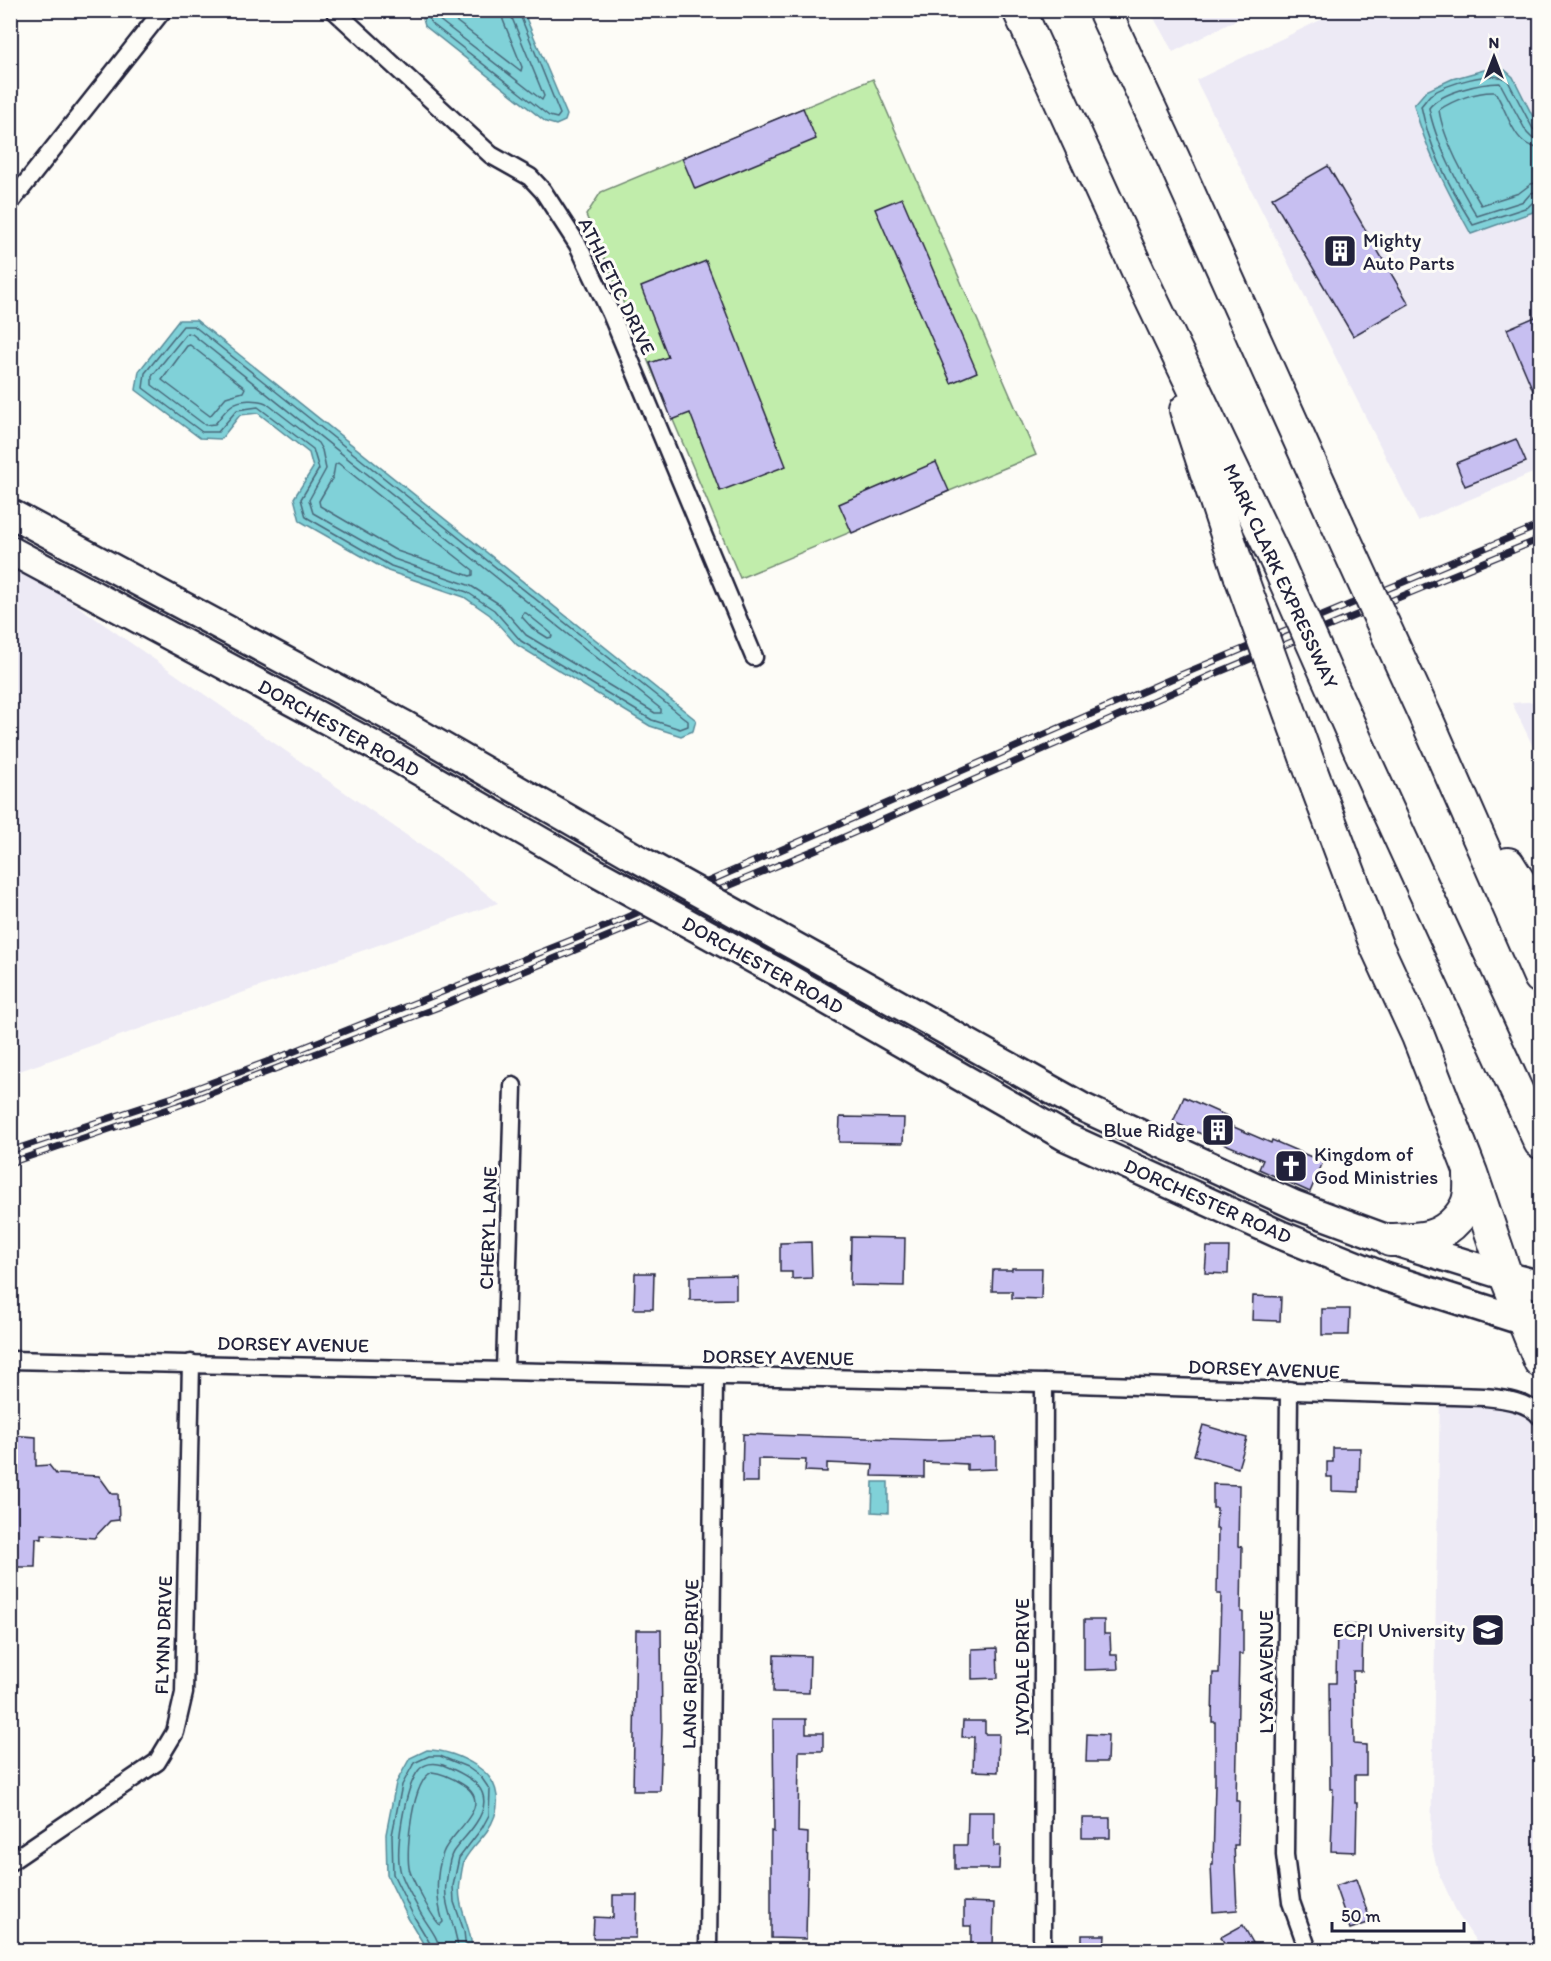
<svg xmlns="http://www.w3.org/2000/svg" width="1551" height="1961" font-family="Itim,sans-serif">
  <rect width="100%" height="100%" fill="#fdfcf7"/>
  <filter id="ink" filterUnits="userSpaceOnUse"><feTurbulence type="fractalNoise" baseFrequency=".0167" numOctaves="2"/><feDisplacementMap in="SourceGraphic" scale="12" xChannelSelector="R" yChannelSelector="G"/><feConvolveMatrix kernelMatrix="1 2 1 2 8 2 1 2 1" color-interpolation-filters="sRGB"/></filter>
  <g filter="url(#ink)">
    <g fill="#edeaf5">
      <polygon points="1150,11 1254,11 1173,52"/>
      <polygon points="1339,11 1540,11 1540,470 1418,521 1196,80"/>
      <polygon points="10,564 26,570 462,874 498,903 11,1074"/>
      <polygon points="1540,701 1540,761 1512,703"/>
      <polygon points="1440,1395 1485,1397 1540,1416 1540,1950 1482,1950 1458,1915 1438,1872 1431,1843"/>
    </g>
    <polygon fill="#c1edab" stroke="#728873" stroke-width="1.5" points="873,79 1036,455 740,578 586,215 601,192"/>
    <g fill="#80d1d8" stroke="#5a8b99" stroke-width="1.5">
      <polygon points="428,10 523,11 567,115 565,121 556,125 546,122 425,26 423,19 425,12"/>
      <path d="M1484,70H1505L1513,77L1540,131V202L1533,212L1471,234C1448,192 1426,151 1414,105L1426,91L1452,79Z"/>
      <polygon points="179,320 196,320 696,720 693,731 681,736 650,726 517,645 490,615 464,597 388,571 300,521 294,498 313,468 309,453 258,413 240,415 221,439 200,438 136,390 139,371"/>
      <polygon points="873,1482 888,1482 888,1513 872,1512"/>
      <path d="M427,1750C445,1750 463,1757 478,1767C502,1783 502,1809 487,1831C480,1841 469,1850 464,1861C462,1867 461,1876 460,1883C456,1907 472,1927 472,1950H427L408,1918L387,1875L386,1834L396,1783L410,1758Z"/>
    </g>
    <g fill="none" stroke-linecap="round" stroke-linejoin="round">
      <g stroke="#48687a" stroke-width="1.5">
        <polyline points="430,10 429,18 431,23 549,116 557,118 560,114 518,10"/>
        <polyline points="438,10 438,19 542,100 544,96 512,18 511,10"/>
        <polyline points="447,10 448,15 521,71 522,67 503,20 502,10"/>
        <path d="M1540,132L1533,129L1508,81C1494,68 1445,85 1430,95C1427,98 1424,103 1421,106C1429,147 1451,190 1473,225L1528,207L1535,200L1540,199"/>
        <path d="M1540,139L1532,138L1527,133L1500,83C1481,83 1441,92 1429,108C1435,141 1459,187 1477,216L1524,201L1531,193L1540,191"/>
        <path d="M1540,148C1513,147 1508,111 1495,92C1478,91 1453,100 1439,110C1443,138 1466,181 1481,205L1519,193L1531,184L1540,182"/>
        <polygon points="183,326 194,326 688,721 688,726 680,729 652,720 521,641 494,610 467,592 391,566 306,517 301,499 319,469 313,449 258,407 237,410 218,432 202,432 143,388 145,373"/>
        <path d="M187,333L192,334L661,709V713H655L526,635L499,604L471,586L394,559L313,513L309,500L326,469L322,450L318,443L266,403C257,399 240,399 232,405C225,410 220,418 215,424L205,425L152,385V376Z"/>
        <polygon points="190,345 245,388 243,392 226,397 210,416 162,380 187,346"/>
        <polygon points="338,463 473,570 473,575 470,576 397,551 320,506 319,501 333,477 335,465"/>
        <polygon points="523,613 526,613 551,633 552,637 548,638 532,628 522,617"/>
        <path d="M432,1772C442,1773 454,1779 462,1784C497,1805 451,1831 443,1853C435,1876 436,1899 443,1922L440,1925C433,1919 411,1878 409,1868C406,1848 412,1781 432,1772Z"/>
        <polyline points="432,1950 431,1945 413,1915 393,1874 392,1835 402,1785 414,1763 429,1756 440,1756 467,1767 481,1777 490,1790 489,1815 482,1828 459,1858 453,1886 454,1902 464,1931 466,1950"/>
        <path d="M439,1950C439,1936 425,1923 419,1910C413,1898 405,1885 401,1873C394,1851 405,1789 418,1771C424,1763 434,1762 443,1765C470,1776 498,1790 476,1823C469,1834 460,1842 453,1852C448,1860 448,1874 446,1884C443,1907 457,1927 458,1950"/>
      </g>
    </g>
    <g fill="#c7bff1" stroke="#22223b" stroke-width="1.5">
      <polygon points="803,108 816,139 695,189 682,158"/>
      <polygon points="1328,166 1409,304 1353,336 1272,198"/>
      <polygon points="902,198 977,372 951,383 875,209"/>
      <polygon points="706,261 786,466 720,491 690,413 672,420 650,363 668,357 641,287"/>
      <polygon points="1540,315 1540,407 1507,329"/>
      <polygon points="1516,439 1526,462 1465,486 1456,463"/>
      <polygon points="936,462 949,491 852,533 839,504"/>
      <polygon points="1184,1097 1229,1117 1227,1124 1271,1143 1272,1140 1323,1162 1310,1192 1259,1169 1263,1160 1173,1122"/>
      <polygon points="840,1117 904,1118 903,1143 839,1142"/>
      <polygon points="851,1237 905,1238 904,1286 850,1285"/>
      <polygon points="811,1242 812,1278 792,1279 792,1272 780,1272 780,1243"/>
      <polygon points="1207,1247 1229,1247 1228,1274 1205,1273"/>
      <polygon points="1012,1268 1042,1268 1041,1299 1012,1298 1012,1291 992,1291 993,1270 1012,1270"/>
      <polygon points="635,1273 654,1273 653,1309 634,1309"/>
      <polygon points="736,1275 736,1299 690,1300 690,1276"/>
      <polygon points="1253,1296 1281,1297 1280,1321 1252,1320"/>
      <polygon points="1322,1309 1350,1309 1349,1335 1322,1335"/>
      <polygon points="1203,1425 1247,1438 1238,1468 1194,1455"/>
      <polygon points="743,1434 931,1440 996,1438 996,1469 967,1470 967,1464 924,1462 924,1477 872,1476 873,1465 827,1463 827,1472 805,1471 806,1460 758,1459 758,1482 742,1482"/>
      <polygon points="10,1435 36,1437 36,1466 49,1465 56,1474 99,1476 112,1494 118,1494 119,1520 110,1521 94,1538 42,1534 42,1539 36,1538 35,1567 10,1567"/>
      <polygon points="1333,1448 1360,1448 1359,1492 1332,1491 1332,1477 1327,1477 1327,1462 1333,1462"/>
      <polygon points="1213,1484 1239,1485 1238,1546 1242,1547 1241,1612 1243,1612 1243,1654 1239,1654 1236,1801 1239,1801 1238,1845 1234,1845 1237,1910 1213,1912 1211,1865 1213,1865 1215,1783 1215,1722 1212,1722 1213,1673 1219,1673 1221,1594 1217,1594 1218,1529 1216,1529 1217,1508 1213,1508"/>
      <polygon points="1084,1620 1104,1620 1104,1634 1110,1634 1111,1655 1117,1655 1118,1669 1084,1670"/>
      <polygon points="1337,1624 1363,1625 1362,1671 1353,1671 1354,1744 1366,1745 1366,1775 1355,1775 1355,1803 1357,1803 1356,1852 1331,1851 1333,1789 1330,1789 1329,1683 1336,1683"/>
      <polygon points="636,1630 661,1630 662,1730 660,1791 633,1791"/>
      <polygon points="997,1648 998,1678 972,1679 972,1649"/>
      <polygon points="774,1655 810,1656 809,1693 773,1692"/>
      <polygon points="773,1719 806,1719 806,1733 823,1733 823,1751 799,1751 798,1832 808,1833 806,1939 771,1938 771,1831 774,1832"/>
      <polygon points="963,1721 985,1721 985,1734 999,1734 998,1772 973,1771 974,1737 962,1737"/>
      <polygon points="1087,1734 1108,1735 1107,1762 1086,1762"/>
      <polygon points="968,1812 994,1812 994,1846 1000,1846 999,1869 955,1869 955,1845 967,1845"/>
      <rect x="1082" y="1818" width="28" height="20"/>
      <polygon points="1356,1879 1371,1922 1350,1929 1335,1886"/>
      <polygon points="613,1895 637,1895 636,1938 593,1938 594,1917 613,1918"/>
      <polygon points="964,1902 994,1903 993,1950 971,1950 971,1926 964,1926"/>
      <polygon points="1243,1925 1257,1950 1228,1950 1221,1937"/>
      <polygon points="1082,1935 1105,1935 1104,1950 1082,1950"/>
    </g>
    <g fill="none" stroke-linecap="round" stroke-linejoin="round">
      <g stroke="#22223b" stroke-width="21">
        <g id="street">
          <polyline points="334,10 491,155 530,177 543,191 578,245 611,314 754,657"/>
          <polyline points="10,203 163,10"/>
          <path d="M10,1360L1044,1383L1485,1397C1504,1399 1527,1401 1540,1416"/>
          <polyline points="505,1370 513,1086"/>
          <polyline points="1289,1390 1285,1855 1291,1902 1308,1950"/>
          <polyline points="10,1862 157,1762 175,1732 184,1693 191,1363"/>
          <polyline points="708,1950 714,1377"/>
          <polyline points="1042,1950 1044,1383"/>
        </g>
      </g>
      <g stroke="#22223b" stroke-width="32">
        <g id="primary">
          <polyline points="10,513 405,725 633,856"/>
          <polyline points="10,550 388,753 591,870"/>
          <polyline points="816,958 1082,1107 1295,1205 1390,1240 1506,1276 1540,1285"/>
          <polyline points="781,974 1066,1137 1281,1235 1385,1277 1539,1326"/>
        </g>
      </g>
      <g stroke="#22223b" stroke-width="36">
        <g id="highway">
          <polyline points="1019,10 1144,284 1277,562"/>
          <polyline points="1104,10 1173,158 1337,523"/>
          <polyline points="1186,410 1241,577"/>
          <polyline points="1427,720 1540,977"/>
          <polyline points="1360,750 1540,1142"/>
          <polyline points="1310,768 1376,945 1418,1036 1471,1173 1506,1276 1540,1361"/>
          <polyline points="1508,864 1540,915"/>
          <path d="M1390,1240C1418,1239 1438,1241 1458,1218C1463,1212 1468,1204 1469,1197C1471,1189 1470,1181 1470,1173"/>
        </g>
      </g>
      <use href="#street" stroke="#fdfcf7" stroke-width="16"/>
      <use href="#primary" stroke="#fdfcf7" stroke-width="27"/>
      <use href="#highway" stroke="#fdfcf7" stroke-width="32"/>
      <g stroke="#22223b" stroke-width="7">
        <g id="rail">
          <polyline points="10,1151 173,1097 285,1055 609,925 1171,679 1540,525"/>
          <polyline points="10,1163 177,1106 436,1008 817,849 1219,672 1540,539"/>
        </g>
      </g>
      <use href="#rail" stroke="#fdfcf7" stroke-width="4.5" stroke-dasharray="14" stroke-linecap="butt"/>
      <g stroke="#22223b" stroke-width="32" stroke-linecap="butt">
        <g id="primary-bridge">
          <polyline points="633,856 816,958"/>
          <polyline points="591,870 781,974"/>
        </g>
      </g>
      <g stroke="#22223b" stroke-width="36" stroke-linecap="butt">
        <g id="highway-bridge">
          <polyline points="1337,523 1427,720"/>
          <polyline points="1277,562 1360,750"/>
          <polyline points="1241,577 1310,768"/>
        </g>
      </g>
      <use href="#primary-bridge" stroke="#fdfcf7" stroke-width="27"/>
      <use href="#highway-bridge" stroke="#fdfcf7" stroke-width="32"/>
    </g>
  </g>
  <defs>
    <g id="building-square" transform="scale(1.725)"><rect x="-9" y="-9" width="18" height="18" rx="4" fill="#22223b" stroke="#fdfcf7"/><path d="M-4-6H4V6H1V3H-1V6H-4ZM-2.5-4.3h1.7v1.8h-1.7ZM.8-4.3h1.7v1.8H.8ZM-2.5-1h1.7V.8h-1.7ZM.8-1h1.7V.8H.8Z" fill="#fff"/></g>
    <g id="church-square" transform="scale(1.725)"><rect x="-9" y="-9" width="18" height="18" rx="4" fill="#22223b" stroke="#fdfcf7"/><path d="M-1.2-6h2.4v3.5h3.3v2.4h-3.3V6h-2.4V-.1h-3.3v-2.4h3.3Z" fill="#fff"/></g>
    <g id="university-square" transform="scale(1.725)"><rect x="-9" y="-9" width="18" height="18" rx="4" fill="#22223b" stroke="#fdfcf7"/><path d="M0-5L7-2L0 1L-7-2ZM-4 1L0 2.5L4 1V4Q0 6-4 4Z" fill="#fff"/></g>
  </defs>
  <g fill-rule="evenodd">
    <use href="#building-square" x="1340" y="251"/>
    <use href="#building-square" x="1218" y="1130"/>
    <use href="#church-square" x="1291" y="1166"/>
    <use href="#university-square" x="1488" y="1630"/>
  </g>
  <g text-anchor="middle" stroke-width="6" stroke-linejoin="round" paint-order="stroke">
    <g font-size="20" fill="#22223b" stroke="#fdfcf7" text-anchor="start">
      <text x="1363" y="247">Mighty<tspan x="1363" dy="23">Auto Parts</tspan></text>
      <text x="1195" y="1137" text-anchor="end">Blue Ridge</text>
      <text x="1314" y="1161">Kingdom of<tspan x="1314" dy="23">God Ministries</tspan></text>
      <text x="1465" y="1637" text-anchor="end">ECPI University</text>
    </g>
    <g font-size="20" fill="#22223b" stroke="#fdfcf7">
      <text transform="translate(617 286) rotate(64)" y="7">ATHLETIC DRIVE</text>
      <text transform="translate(1281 576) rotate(65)" y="7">MARK CLARK EXPRESSWAY</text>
      <text transform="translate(339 728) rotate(29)" y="7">DORCHESTER ROAD</text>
      <text transform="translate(763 965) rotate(29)" y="7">DORCHESTER ROAD</text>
      <text transform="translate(1208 1201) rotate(24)" y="7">DORCHESTER ROAD</text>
      <text transform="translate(488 1228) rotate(-88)" y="7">CHERYL LANE</text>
      <text transform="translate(293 1344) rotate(1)" y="7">DORSEY AVENUE</text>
      <text transform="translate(778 1357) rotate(1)" y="7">DORSEY AVENUE</text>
      <text transform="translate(1264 1369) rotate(2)" y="7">DORSEY AVENUE</text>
      <text transform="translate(163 1635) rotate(-88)" y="7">FLYNN DRIVE</text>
      <text transform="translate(690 1664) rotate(-89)" y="7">LANG RIDGE DRIVE</text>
      <text transform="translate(1022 1667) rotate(-90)" y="7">IVYDALE DRIVE</text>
      <text transform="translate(1266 1672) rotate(-90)" y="7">LYSA AVENUE</text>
    </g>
  </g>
  <rect width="1551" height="1961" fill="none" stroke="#fdfcf7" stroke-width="36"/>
  <rect x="18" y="18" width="1515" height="1925" fill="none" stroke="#22223b" stroke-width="2" filter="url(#ink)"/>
  <g transform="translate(1494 57)" stroke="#fdfcf7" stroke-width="4.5" paint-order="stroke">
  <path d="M0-4.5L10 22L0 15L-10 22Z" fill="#22223b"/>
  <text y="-9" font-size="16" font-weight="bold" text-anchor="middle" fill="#22223b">N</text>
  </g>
  <path d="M1332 1922v9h132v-9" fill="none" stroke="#22223b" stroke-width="3"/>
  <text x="1341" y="1922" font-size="18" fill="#22223b" stroke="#fdfcf7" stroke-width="4.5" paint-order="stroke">50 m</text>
</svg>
